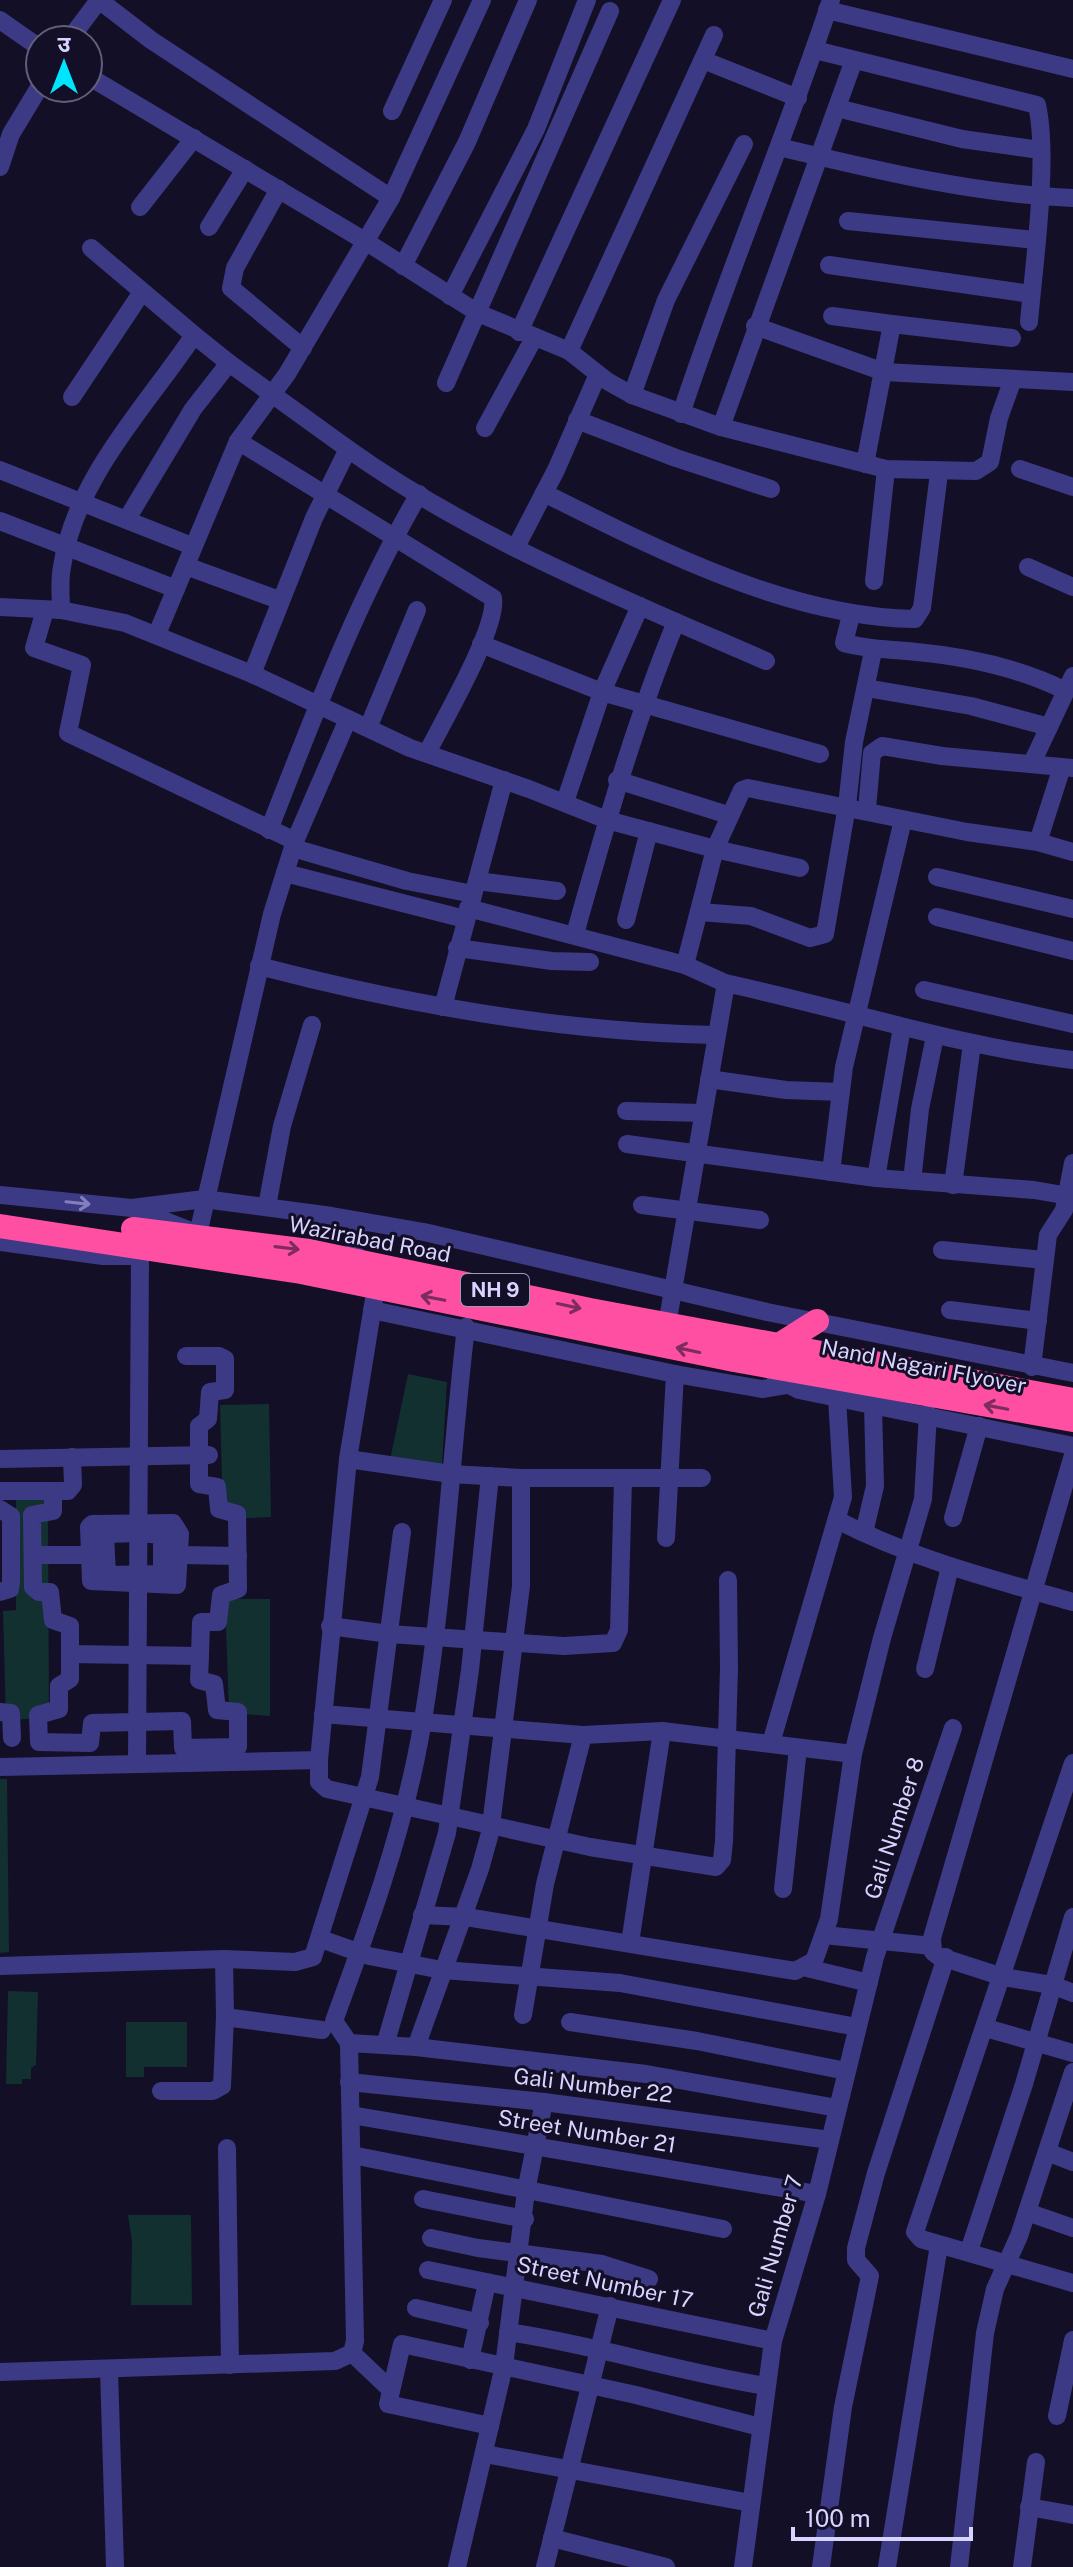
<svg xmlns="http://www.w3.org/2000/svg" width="1073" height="2567" font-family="'Public Sans','Noto Sans Devanagari',sans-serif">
  <rect width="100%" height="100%" fill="#130f26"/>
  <g fill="#12302f">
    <polygon points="408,1374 447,1382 442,1465 390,1460"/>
    <polygon points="269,1404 271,1517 223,1519 220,1405"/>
    <polygon points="16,1486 55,1486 48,1510 49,1718 6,1720 3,1611 16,1610"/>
    <polygon points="225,1599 270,1599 270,1716 229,1713"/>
    <polygon points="0,1779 7,1779 9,1952 0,1953"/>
    <polygon points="8,1991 38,1992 36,2065 31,2068 31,2079 22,2079 22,2084 6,2084"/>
    <polygon points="126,2022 187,2022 187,2067 144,2067 144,2077 126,2077"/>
    <polygon points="128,2215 191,2215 192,2305 131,2305 132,2241"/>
  </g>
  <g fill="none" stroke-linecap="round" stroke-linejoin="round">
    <g stroke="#3d3a85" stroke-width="18">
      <polyline points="99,0 151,40 391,198"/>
      <polyline points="827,10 1073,69"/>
      <polyline points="0,20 40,48"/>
      <polyline points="69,40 99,0"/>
      <path d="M815,50L1037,105C1049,159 1034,264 1029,322"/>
      <polyline points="703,60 798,98"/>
      <polyline points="88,76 365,241 478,313 569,351 607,381 632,395 721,427 886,469 976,471 990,462 999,418 1013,379"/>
      <polyline points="837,108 962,139 1040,150"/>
      <polyline points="392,111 443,0"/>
      <path d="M779,147C876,170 973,194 1073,198"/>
      <polyline points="0,167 11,134 40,86"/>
      <polyline points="279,189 235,268 231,288 303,348"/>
      <polyline points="140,207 194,138"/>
      <polyline points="848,221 1035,240"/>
      <polyline points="209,227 245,169"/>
      <polyline points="829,265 1031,294"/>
      <polyline points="403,266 467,142 528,0"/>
      <polyline points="450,296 536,129 587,0"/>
      <polyline points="832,316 892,324"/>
      <polyline points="755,326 884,372 1073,382"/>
      <polyline points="519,332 672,0"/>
      <polyline points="194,335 229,363"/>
      <polyline points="569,351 714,35"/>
      <polyline points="446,383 610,11"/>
      <polyline points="632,395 666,300 744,144"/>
      <polyline points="72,397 142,292"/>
      <path d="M681,414C727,274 785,139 831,0"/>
      <polyline points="577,420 676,458 771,489"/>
      <polyline points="721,427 854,60"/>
      <polyline points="485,428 534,338"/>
      <path d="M238,441L493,598C498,628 443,721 427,753"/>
      <polyline points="865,464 892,324 1012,338"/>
      <polyline points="1020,469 1073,487"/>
      <polyline points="0,470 192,546"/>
      <path d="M544,493C656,549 788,617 915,619L922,608L939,473"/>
      <polyline points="127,519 193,409 229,363 348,449"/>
      <polyline points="0,521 176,589"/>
      <polyline points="516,547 556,470 598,374"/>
      <polyline points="186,566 279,600"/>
      <polyline points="1028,567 1073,587"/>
      <polyline points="874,581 886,469"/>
      <polyline points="0,607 61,610 125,623 252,674 410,748 529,789 607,820 715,849 685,965 725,983 725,989 667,1325"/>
      <polyline points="45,610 34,648 82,665 68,733 295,841"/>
      <path d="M61,610C61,597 59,581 62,567C75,478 146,407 194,335L91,248"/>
      <path d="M851,615L844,643C869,650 892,649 917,652C969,657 1020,668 1066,691"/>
      <polyline points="157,634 238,441 287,374 391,198 482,0"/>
      <polyline points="481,644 602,692 820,754"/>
      <path d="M252,674L314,518L348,449C474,539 624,599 766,661"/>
      <polyline points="866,688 971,706 1049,727"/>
      <polyline points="368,728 417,610"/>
      <polyline points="1032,763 1073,676"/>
      <polyline points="617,780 728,815"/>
      <polyline points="565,802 602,692 640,606"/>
      <polyline points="867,809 872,753 882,746 942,756 1073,768"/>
      <path d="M269,830C314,715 357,600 419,494"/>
      <polyline points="1038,842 1062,767"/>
      <polyline points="293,848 407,881 473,894"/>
      <polyline points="800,868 715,849 742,790 748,788 967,832 1038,842 1073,852"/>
      <polyline points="285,873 465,919"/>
      <polyline points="937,877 1073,909"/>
      <polyline points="477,881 557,891"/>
      <polyline points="468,908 685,965"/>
      <polyline points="700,912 751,916 810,938 825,934 847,806 854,742 873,651"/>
      <polyline points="937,917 1073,951"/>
      <polyline points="626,920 649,831"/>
      <path d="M575,934C605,828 634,724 676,622"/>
      <polyline points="457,948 552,961 590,962"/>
      <path d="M259,966C408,1005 561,1032 715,1035"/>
      <path d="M725,983C842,1008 955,1046 1073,1060"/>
      <polyline points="924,990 1073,1024"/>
      <polyline points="443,1007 504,780"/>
      <polyline points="709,1079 786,1090 841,1092"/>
      <polyline points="626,1111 702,1113"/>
      <polyline points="627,1144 876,1178 1034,1190 1069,1196"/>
      <polyline points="831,1172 844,1067 903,820"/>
      <polyline points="876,1178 902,1027"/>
      <polyline points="912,1181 920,1109 935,1036"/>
      <polyline points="953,1185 972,1044"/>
      <polyline points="0,1195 132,1208 188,1230"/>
      <polyline points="642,1205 760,1220"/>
      <polyline points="267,1206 282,1126 312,1025"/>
      <polyline points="132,1208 204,1199 332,1216 424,1232 767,1312 1073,1373"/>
      <polyline points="198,1234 272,914 295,841 348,719"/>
      <polyline points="0,1242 103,1256 138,1256"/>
      <polyline points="942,1250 1044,1260"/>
      <polyline points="353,1260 359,1221"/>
      <polyline points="372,1310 675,1374 762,1389 786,1385"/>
      <polyline points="950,1310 1038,1321"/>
      <polyline points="1032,1367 1048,1235 1064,1210 1073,1163"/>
      <polyline points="776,1378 799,1390 1073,1446"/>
      <polyline points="1073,1455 932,1938 933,1952 938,1956 1003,1977 1052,1985 1073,1993"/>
      <polyline points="0,1459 209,1455"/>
      <polyline points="348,1459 451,1474 521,1478 702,1478"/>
      <polyline points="0,1491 68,1491 73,1485 72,1457"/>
      <polyline points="53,1491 53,1511 32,1515 33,1587 39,1592 50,1592 53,1620 70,1626 70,1679 59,1686 59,1709 38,1715 39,1742 90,1743 92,1723 182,1721 183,1748 238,1747 238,1712 217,1710 214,1684 199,1680 200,1656"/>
      <polyline points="0,1509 11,1516 11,1582 10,1589 0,1592"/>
      <polyline points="953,1518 979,1426"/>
      <path d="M837,1520C913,1559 991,1579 1073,1602"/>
      <polygon points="173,1523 180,1534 177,1585 91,1581 89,1527 92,1524"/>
      <polygon points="139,1533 162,1535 162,1574 107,1575 105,1534"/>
      <polyline points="864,1533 875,1486 873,1404"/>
      <polyline points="666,1538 675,1374"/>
      <polyline points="33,1555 89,1555"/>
      <polyline points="180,1555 238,1556"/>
      <polyline points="330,1626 389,1634 564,1646 613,1643 619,1630 623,1479"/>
      <polyline points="70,1654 200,1656 201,1622 218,1622 221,1595 238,1589 237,1514 219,1509 217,1487 199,1484 199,1426 208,1419 210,1392 225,1390 225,1359 219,1356 186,1356"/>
      <polyline points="925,1669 950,1567"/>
      <polyline points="0,1712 11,1713 12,1738"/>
      <polyline points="323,1714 583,1735"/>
      <polyline points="771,1743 843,1497 837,1398"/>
      <polyline points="319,1760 319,1782 327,1789 590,1847 716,1867 722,1860 724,1841 729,1668 728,1580"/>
      <polyline points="1073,1763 915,2232 921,2239 1073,2283"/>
      <polyline points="137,1764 140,1256"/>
      <polyline points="0,1767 319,1760 348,1459 376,1287"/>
      <polyline points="783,1889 798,1748"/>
      <polyline points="422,1915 466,1917 795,1971 814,1961 829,1919 853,1754 882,1638 923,1499 928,1414"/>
      <polyline points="824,1935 932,1946"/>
      <polyline points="321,1939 369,1956 442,1970 620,1983 857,2027"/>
      <polyline points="630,1943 662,1731"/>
      <polyline points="224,1959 225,2017"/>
      <polyline points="0,1966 224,1959 295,1962 313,1957 370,1777 402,1532"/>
      <polyline points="807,1968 869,1983"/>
      <polyline points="523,2015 545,1884 583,1735 662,1731 853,1754"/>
      <polyline points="570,2022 697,2041 846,2071"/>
      <polyline points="986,2028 1073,2053"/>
      <polyline points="349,2043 416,2047 646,2074 837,2108"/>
      <polyline points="385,2045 447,1833 470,1670 490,1476"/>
      <polyline points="416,2047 480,1869 490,1833 521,1586 521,1478"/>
      <polyline points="349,2082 544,2102 830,2140"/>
      <polyline points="161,2091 213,2091 222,2086 225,2017 322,2030"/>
      <polyline points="351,2115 817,2194"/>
      <polyline points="227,2148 230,2365"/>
      <polyline points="1047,2152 1073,2162"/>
      <polyline points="352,2155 723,2229"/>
      <polyline points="423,2199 525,2219"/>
      <polyline points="1027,2212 1073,2228"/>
      <polyline points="431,2238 478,2248 602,2264 649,2279"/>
      <polyline points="969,2251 1024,2084 1073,1917"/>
      <polyline points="428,2270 773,2341"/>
      <polyline points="416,2308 480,2323"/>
      <path d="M508,2332C595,2345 679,2372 766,2386"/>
      <polyline points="352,2353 391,2390"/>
      <polyline points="470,2360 487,2283"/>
      <polyline points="109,2369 115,2567"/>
      <path d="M0,2372L335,2361L352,2353L355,2341L349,2043L334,2021C367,1931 403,1832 420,1737C444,1602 450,1463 466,1327"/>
      <polyline points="1057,2416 1073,2340"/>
      <polyline points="490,2426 388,2404 402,2344 636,2395 760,2427"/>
      <polyline points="485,2454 751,2503"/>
      <polyline points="1029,2507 1073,2515"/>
      <polyline points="552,2538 666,2567"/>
      <polyline points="457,2567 504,2366 526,2191 544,2102"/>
      <polyline points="545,2567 610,2306"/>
      <polyline points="743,2567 773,2341 817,2194 875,1957 953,1728"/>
      <polyline points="821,2567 843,2407 870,2276 856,2260 856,2248 876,2173 946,1957"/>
      <polyline points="887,2567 939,2245"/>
      <polyline points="959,2567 985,2333 995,2289 1019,2236 1073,2072"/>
      <polyline points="1022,2567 1036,2462"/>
    </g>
    <g stroke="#ff4fa3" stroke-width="24">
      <polyline points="0,1226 301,1272 734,1360 1073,1420"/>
      <polyline points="133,1229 309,1251 590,1310 1073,1400"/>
      <polyline points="779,1345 817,1321"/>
    </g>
  </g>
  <defs><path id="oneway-shaft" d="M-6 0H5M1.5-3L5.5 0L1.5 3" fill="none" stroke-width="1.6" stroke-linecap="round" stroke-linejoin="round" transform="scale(2)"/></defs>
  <use stroke="#837fbc" href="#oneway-shaft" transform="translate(78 1203) rotate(6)"/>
  <g stroke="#7d2c5e">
    <use href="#oneway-shaft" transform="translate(287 1248) rotate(7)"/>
    <use href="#oneway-shaft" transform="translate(433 1298) rotate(-169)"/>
    <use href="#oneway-shaft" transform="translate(569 1306) rotate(12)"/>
    <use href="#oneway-shaft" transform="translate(688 1350) rotate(-168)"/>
    <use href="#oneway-shaft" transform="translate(996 1407) rotate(-169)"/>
  </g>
  <g text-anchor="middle" stroke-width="6" stroke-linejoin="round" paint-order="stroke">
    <rect fill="#130f26" stroke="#9e99be" stroke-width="2" x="461" y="1274" width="68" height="32" rx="6"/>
    <g font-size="20" font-weight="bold" fill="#d9d4ff">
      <text x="495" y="1297">NH 9</text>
    </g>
    <g font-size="22" fill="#d9d4ff" stroke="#130f26">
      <text transform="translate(370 1239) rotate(11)" y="8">Wazirabad Road</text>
      <text transform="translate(924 1366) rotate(11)" y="8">Nand Nagari Flyover</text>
      <text transform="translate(894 1828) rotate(-72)" y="8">Gali Number 8</text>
      <text transform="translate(593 2085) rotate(7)" y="8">Gali Number 22</text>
      <text transform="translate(587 2131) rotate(9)" y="8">Street Number 21</text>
      <text transform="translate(775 2246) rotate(-74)" y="8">Gali Number 7</text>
      <text transform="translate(605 2282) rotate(12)" y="8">Street Number 17</text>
    </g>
  </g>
  <g transform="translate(64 64)"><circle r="38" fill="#130f26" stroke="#625e7d" stroke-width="2"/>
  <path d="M0-6L14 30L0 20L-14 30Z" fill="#00e5ff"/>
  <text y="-12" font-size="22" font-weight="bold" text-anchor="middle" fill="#d9d4ff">उ</text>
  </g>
  <path d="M793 2527v12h178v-12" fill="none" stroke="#d9d4ff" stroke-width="4"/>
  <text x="805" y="2527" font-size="24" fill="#d9d4ff" stroke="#130f26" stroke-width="6" paint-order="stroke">100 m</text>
</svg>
